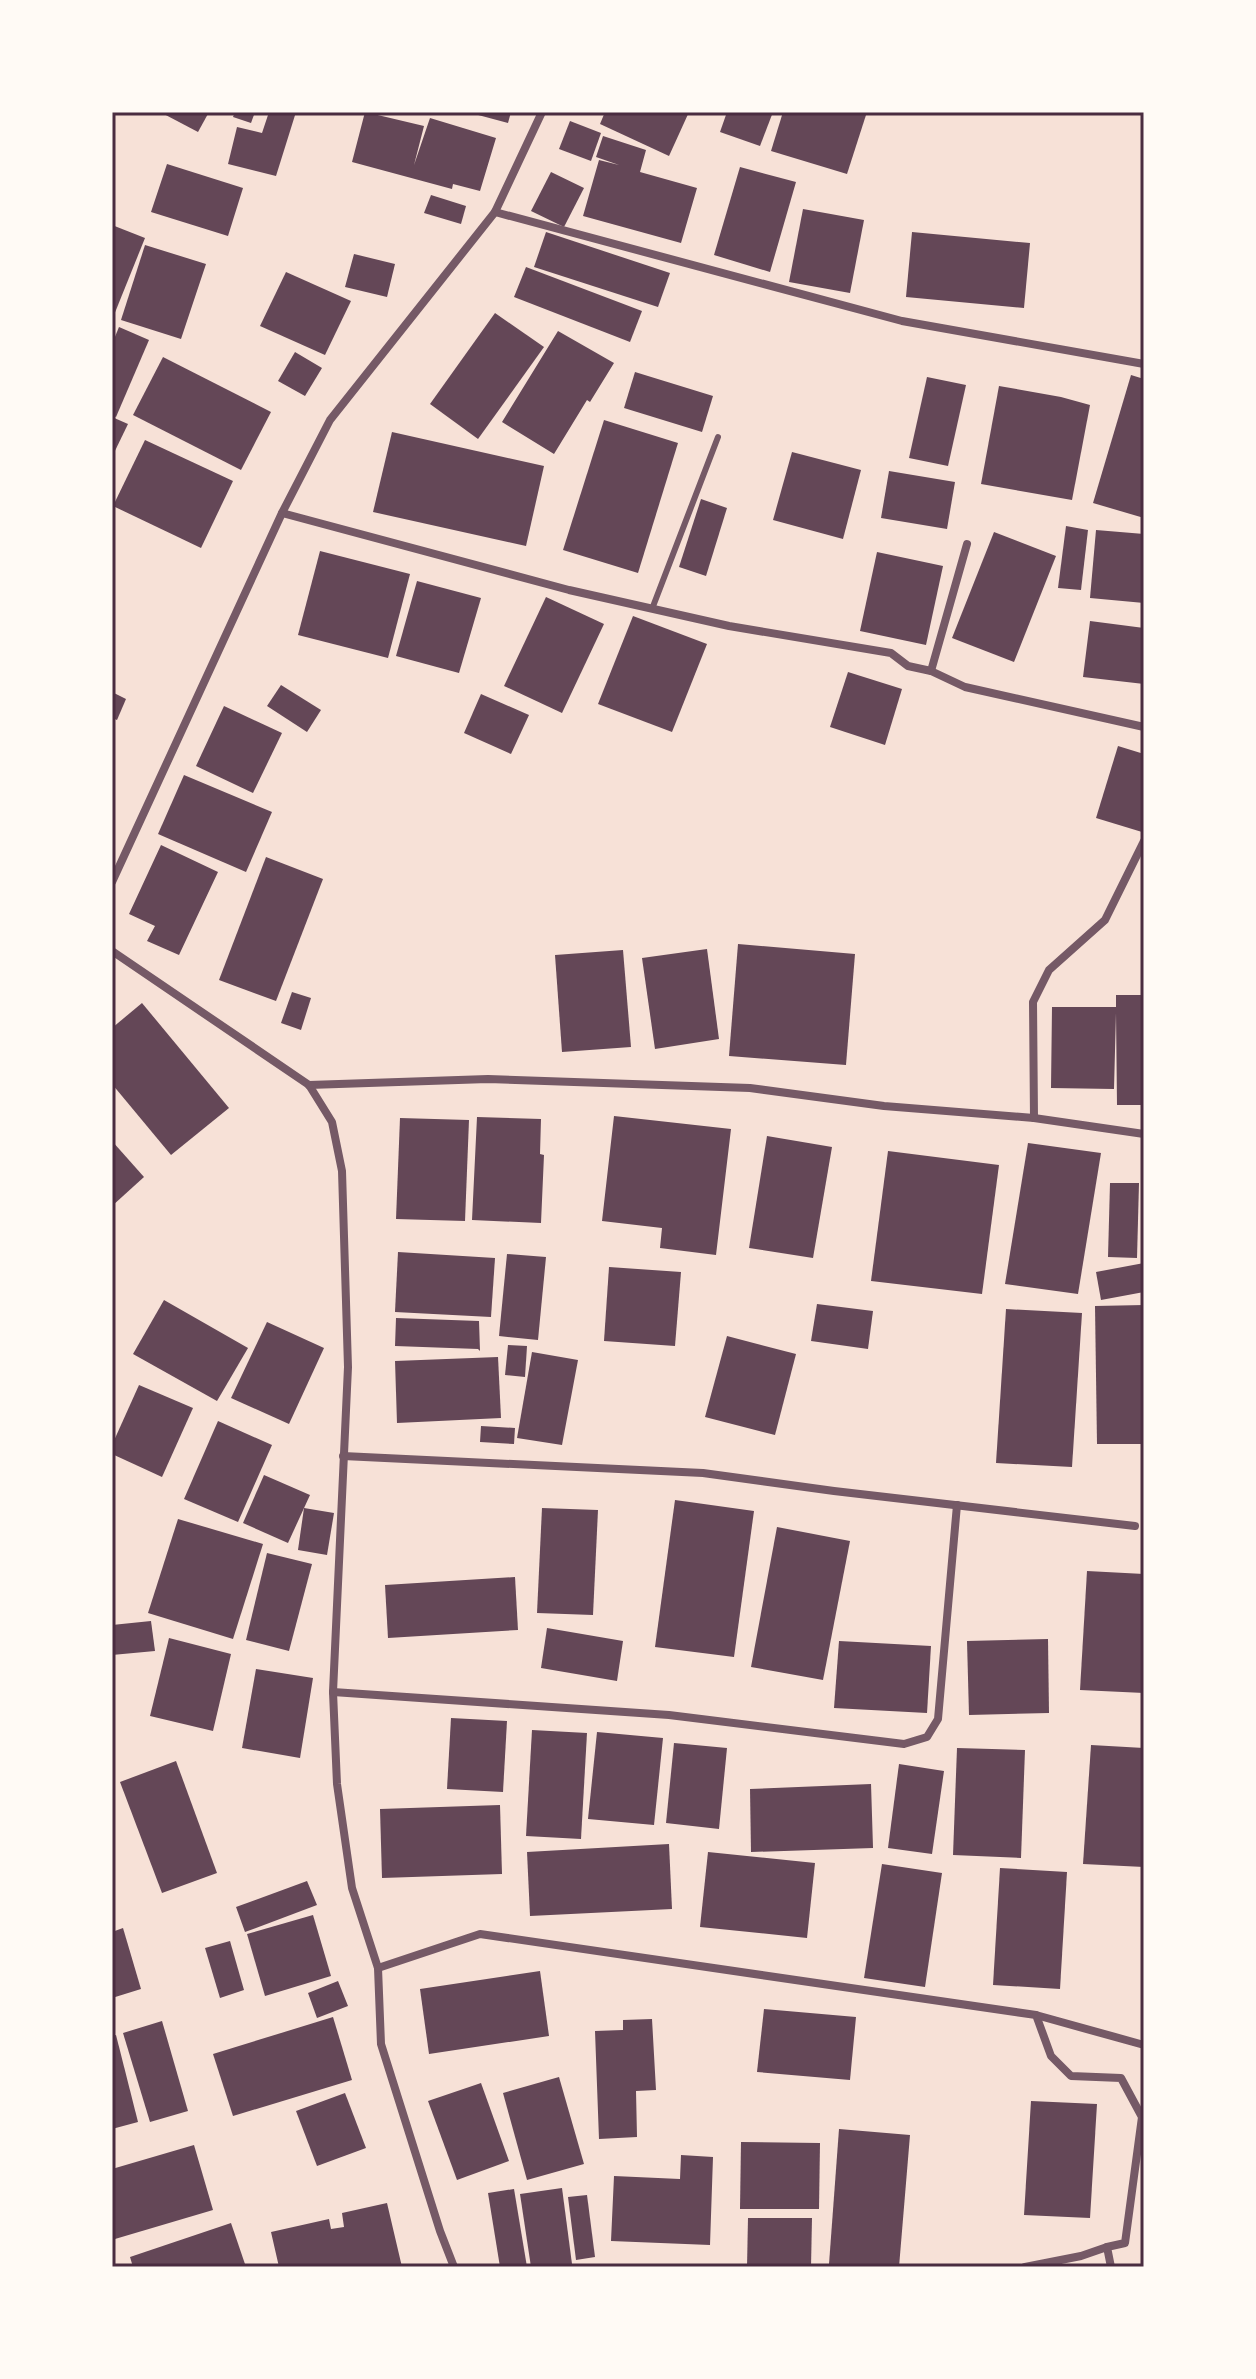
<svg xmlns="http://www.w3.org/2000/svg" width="1256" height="2379" font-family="'DM Sans',sans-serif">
  <rect width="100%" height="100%" fill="#f7e1d7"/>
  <g fill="#644757">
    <polygon points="160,112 209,112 198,132"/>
    <polygon points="235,112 255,112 251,123 233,117"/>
    <polygon points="269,112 296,112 276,176 228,164 237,127 262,133"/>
    <polygon points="365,112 424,126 414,165 430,118 496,138 480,191 453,184 452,189 352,162"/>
    <polygon points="467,112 511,112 508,123"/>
    <polygon points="605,112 689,112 669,156 600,124"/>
    <polygon points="727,112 773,112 760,146 720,132"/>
    <polygon points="783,112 855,112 866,115 847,174 771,151"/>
    <polygon points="570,121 601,133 591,161 559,149"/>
    <polygon points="603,136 646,150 640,172 697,188 681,243 583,216 599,160 619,165 596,157"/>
    <polygon points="167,164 243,188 228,236 151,212"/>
    <polygon points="740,167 796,182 770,272 714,255"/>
    <polygon points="551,172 584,188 564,227 531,211"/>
    <polygon points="431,195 466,206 461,224 424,213"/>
    <polygon points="803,209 864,220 850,293 789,282"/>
    <polygon points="112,225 145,238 112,320"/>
    <polygon points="546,232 670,273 658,307 534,267"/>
    <polygon points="912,232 1030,243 1024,308 906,297"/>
    <polygon points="145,245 206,264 181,339 121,320"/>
    <polygon points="354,254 395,264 387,297 345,287"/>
    <polygon points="526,267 642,311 630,342 514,297"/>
    <polygon points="286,272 351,301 325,355 260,326"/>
    <polygon points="495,313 544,347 478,439 430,404"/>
    <polygon points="119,327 149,340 116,417 112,415 112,344"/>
    <polygon points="558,331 614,363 590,402 587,400 554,454 502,422"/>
    <polygon points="295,352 322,368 305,396 278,381"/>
    <polygon points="163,357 271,412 241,470 133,415"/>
    <polygon points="635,372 713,396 702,432 624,408"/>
    <polygon points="1131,375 1144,379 1144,518 1093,503"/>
    <polygon points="927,377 966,385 948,466 909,458"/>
    <polygon points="999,386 1061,397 1090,405 1072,500 981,484"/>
    <polygon points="112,417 128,424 112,457"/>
    <polygon points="604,420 678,443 638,573 563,550"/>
    <polygon points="392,432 544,466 526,546 373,512"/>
    <polygon points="145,440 233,481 201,548 113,506"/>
    <polygon points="792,452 861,470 843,539 773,520"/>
    <polygon points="889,471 955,482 947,529 881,518"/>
    <polygon points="701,499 727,508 706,576 679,567"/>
    <polygon points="1066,526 1088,530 1081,590 1058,588"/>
    <polygon points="1096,530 1144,534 1144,603 1090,598"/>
    <polygon points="994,532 1056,556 1014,662 952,638"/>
    <polygon points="320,551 410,574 388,658 298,635"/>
    <polygon points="877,552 943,566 926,645 860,631"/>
    <polygon points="417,581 481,598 459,673 396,656"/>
    <polygon points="546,597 604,624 562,713 504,686"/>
    <polygon points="633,616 707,644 672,732 598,704"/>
    <polygon points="1090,621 1144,628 1144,684 1083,677"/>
    <polygon points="848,672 902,689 885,745 830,727"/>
    <polygon points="281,685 321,710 307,732 267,706"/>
    <polygon points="112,692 126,699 117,720 112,718"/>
    <polygon points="481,694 529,715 511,754 464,733"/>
    <polygon points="224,706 282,733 253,793 196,766"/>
    <polygon points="1118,746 1144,754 1144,825 1142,832 1096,818"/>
    <polygon points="184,775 272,812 246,872 158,834"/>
    <polygon points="161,845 218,872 179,955 147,941 155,926 129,914"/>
    <polygon points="266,857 323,879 276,1001 219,980"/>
    <polygon points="738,944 855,954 846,1065 729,1056"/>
    <polygon points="707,949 719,1039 655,1049 642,958"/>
    <polygon points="623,950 631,1047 562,1052 555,955"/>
    <polygon points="292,992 311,998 301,1030 281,1023"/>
    <polygon points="1116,995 1144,995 1144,1105 1117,1105 1116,1013 1114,1089 1051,1088 1052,1007 1116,1007"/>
    <polygon points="142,1003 229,1108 171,1155 112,1084 112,1028"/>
    <polygon points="614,1116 731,1129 716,1255 660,1248 662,1228 602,1221"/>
    <polygon points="477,1117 541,1119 540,1154 544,1155 541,1223 472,1220"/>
    <polygon points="400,1118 469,1120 465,1221 396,1219"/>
    <polygon points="767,1136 832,1147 813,1258 749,1248"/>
    <polygon points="112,1141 144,1177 112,1206"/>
    <polygon points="1028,1143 1101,1153 1078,1294 1005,1284"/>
    <polygon points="888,1151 999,1165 982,1294 871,1281"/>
    <polygon points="1110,1183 1139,1183 1137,1258 1108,1257"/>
    <polygon points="398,1252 495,1258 491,1317 395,1312"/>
    <polygon points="507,1254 546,1257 538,1340 499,1336"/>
    <polygon points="1144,1263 1144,1292 1101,1300 1096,1272"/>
    <polygon points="609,1267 681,1272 675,1346 604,1341"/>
    <polygon points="164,1300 248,1348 217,1401 133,1354"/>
    <polygon points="817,1304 873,1311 868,1349 811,1341"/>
    <polygon points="1144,1305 1144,1444 1097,1444 1095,1306"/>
    <polygon points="1006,1309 1082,1313 1072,1467 996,1463"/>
    <polygon points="396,1318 479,1321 480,1351 478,1349 395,1346"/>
    <polygon points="267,1322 324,1348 289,1424 231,1398"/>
    <polygon points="727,1336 796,1354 775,1435 705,1417"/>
    <polygon points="508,1345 527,1346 525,1377 505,1375"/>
    <polygon points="532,1352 578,1360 562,1445 517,1438"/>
    <polygon points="498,1357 501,1418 397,1423 395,1361"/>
    <polygon points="139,1385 193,1408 162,1477 112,1454 112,1445"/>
    <polygon points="218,1421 272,1445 238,1522 184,1499"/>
    <polygon points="481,1426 515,1428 514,1444 480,1442"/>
    <polygon points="264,1475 310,1495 288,1543 243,1523"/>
    <polygon points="675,1500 754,1511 734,1657 655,1647"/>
    <polygon points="304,1508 334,1513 327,1555 298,1550"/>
    <polygon points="542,1508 598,1510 593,1615 537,1613"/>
    <polygon points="178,1519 263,1544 233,1639 148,1613"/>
    <polygon points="777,1527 850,1541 823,1680 751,1667"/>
    <polygon points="267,1553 312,1564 289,1651 246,1640"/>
    <polygon points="1087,1571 1144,1574 1144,1693 1080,1690"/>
    <polygon points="515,1577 518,1630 388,1638 385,1585"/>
    <polygon points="151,1621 155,1651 112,1655 112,1625"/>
    <polygon points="547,1628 623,1641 617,1681 541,1668"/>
    <polygon points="169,1638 231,1654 213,1731 150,1716"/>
    <polygon points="1048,1639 1049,1713 969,1715 967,1641"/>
    <polygon points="839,1641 931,1646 927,1713 834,1708"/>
    <polygon points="256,1669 313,1678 300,1758 242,1748"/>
    <polygon points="451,1718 507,1721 503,1792 447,1789"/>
    <polygon points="532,1730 587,1733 581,1839 526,1836"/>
    <polygon points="597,1732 663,1738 654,1825 588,1819"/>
    <polygon points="674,1743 727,1748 719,1829 666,1823"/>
    <polygon points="1091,1745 1144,1748 1144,1867 1083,1864"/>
    <polygon points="957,1748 1025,1750 1021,1858 953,1855"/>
    <polygon points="176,1761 217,1873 162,1893 120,1782"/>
    <polygon points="899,1764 944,1771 932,1854 888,1848"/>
    <polygon points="871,1784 873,1848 751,1852 750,1789"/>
    <polygon points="500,1805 502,1874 382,1878 380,1809"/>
    <polygon points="669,1844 672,1909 530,1916 527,1852"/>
    <polygon points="708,1852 815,1863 807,1938 700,1927"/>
    <polygon points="882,1864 942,1873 925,1987 864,1978"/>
    <polygon points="1000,1868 1067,1872 1060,1989 993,1985"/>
    <polygon points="307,1881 317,1905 245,1932 236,1907"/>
    <polygon points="313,1915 331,1976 265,1996 247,1934"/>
    <polygon points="123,1928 141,1989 112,1998 112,1932"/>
    <polygon points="230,1941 244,1990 220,1998 205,1948"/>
    <polygon points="540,1971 549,2036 429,2054 420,1989"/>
    <polygon points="338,1981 348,2006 317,2018 308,1993"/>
    <polygon points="764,2009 856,2017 850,2080 757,2072"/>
    <polygon points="333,2017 352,2080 233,2116 213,2054"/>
    <polygon points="652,2019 656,2090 636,2091 637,2137 599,2139 595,2031 623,2030 623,2020"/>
    <polygon points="162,2021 188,2111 150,2122 123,2033"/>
    <polygon points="116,2035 138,2122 112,2129 112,2036"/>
    <polygon points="559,2077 584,2164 527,2180 503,2093"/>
    <polygon points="481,2083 509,2161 457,2180 428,2101"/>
    <polygon points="345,2093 366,2148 317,2166 296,2111"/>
    <polygon points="1031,2101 1097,2104 1090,2218 1024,2215"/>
    <polygon points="839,2129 910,2135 899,2267 829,2264"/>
    <polygon points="741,2142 820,2143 819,2209 740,2209"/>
    <polygon points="194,2145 213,2210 115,2239 112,2227 112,2169"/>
    <polygon points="681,2155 713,2157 710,2245 611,2241 614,2176 680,2179"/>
    <polygon points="562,2188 572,2264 531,2267 520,2194"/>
    <polygon points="514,2189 527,2267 500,2267 488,2193"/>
    <polygon points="587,2195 595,2257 576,2260 568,2197"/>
    <polygon points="387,2203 402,2267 279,2267 271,2232 329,2219 331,2229 344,2227 342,2213"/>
    <polygon points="748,2218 812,2218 811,2267 747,2267"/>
    <polygon points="231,2223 246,2267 133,2267 130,2257"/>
  </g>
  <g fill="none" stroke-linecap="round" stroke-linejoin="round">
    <polyline stroke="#755966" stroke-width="6" points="652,609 718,437"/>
    <g stroke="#755966" stroke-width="8">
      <polyline points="495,212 902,321 1144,364"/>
      <polyline points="282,513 569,590 729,626 891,653 908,666 931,671 967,544"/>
      <polyline points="931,671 965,687 1144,727"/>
      <polyline points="112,882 282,513 330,420 495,212 542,112"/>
      <polyline points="112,951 309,1085 332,1122 342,1171 348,1367 333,1692 337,1784 352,1888 378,1968 381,2044 440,2231 454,2267"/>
      <polyline points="309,1085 488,1079 750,1088 884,1106 1034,1118 1144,1134"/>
      <polyline points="1034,1118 1033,1002 1049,970 1105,920 1144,841"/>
      <polyline points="343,1456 703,1473 834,1491 1135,1526"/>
      <polyline points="333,1692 669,1715 904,1744 927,1737 938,1719 957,1505"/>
      <polyline points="378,1968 480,1934 1036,2015 1051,2056 1071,2076 1121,2078 1142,2117 1125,2243 1107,2247 1111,2267"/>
      <polyline points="1036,2015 1144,2045"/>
      <polyline points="1025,2267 1081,2256 1107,2247"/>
    </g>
  </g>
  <rect width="1256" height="2379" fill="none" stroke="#fffaf5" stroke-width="228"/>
  <rect x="114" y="114" width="1028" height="2151" fill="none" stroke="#4a2c40" stroke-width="3"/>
</svg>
